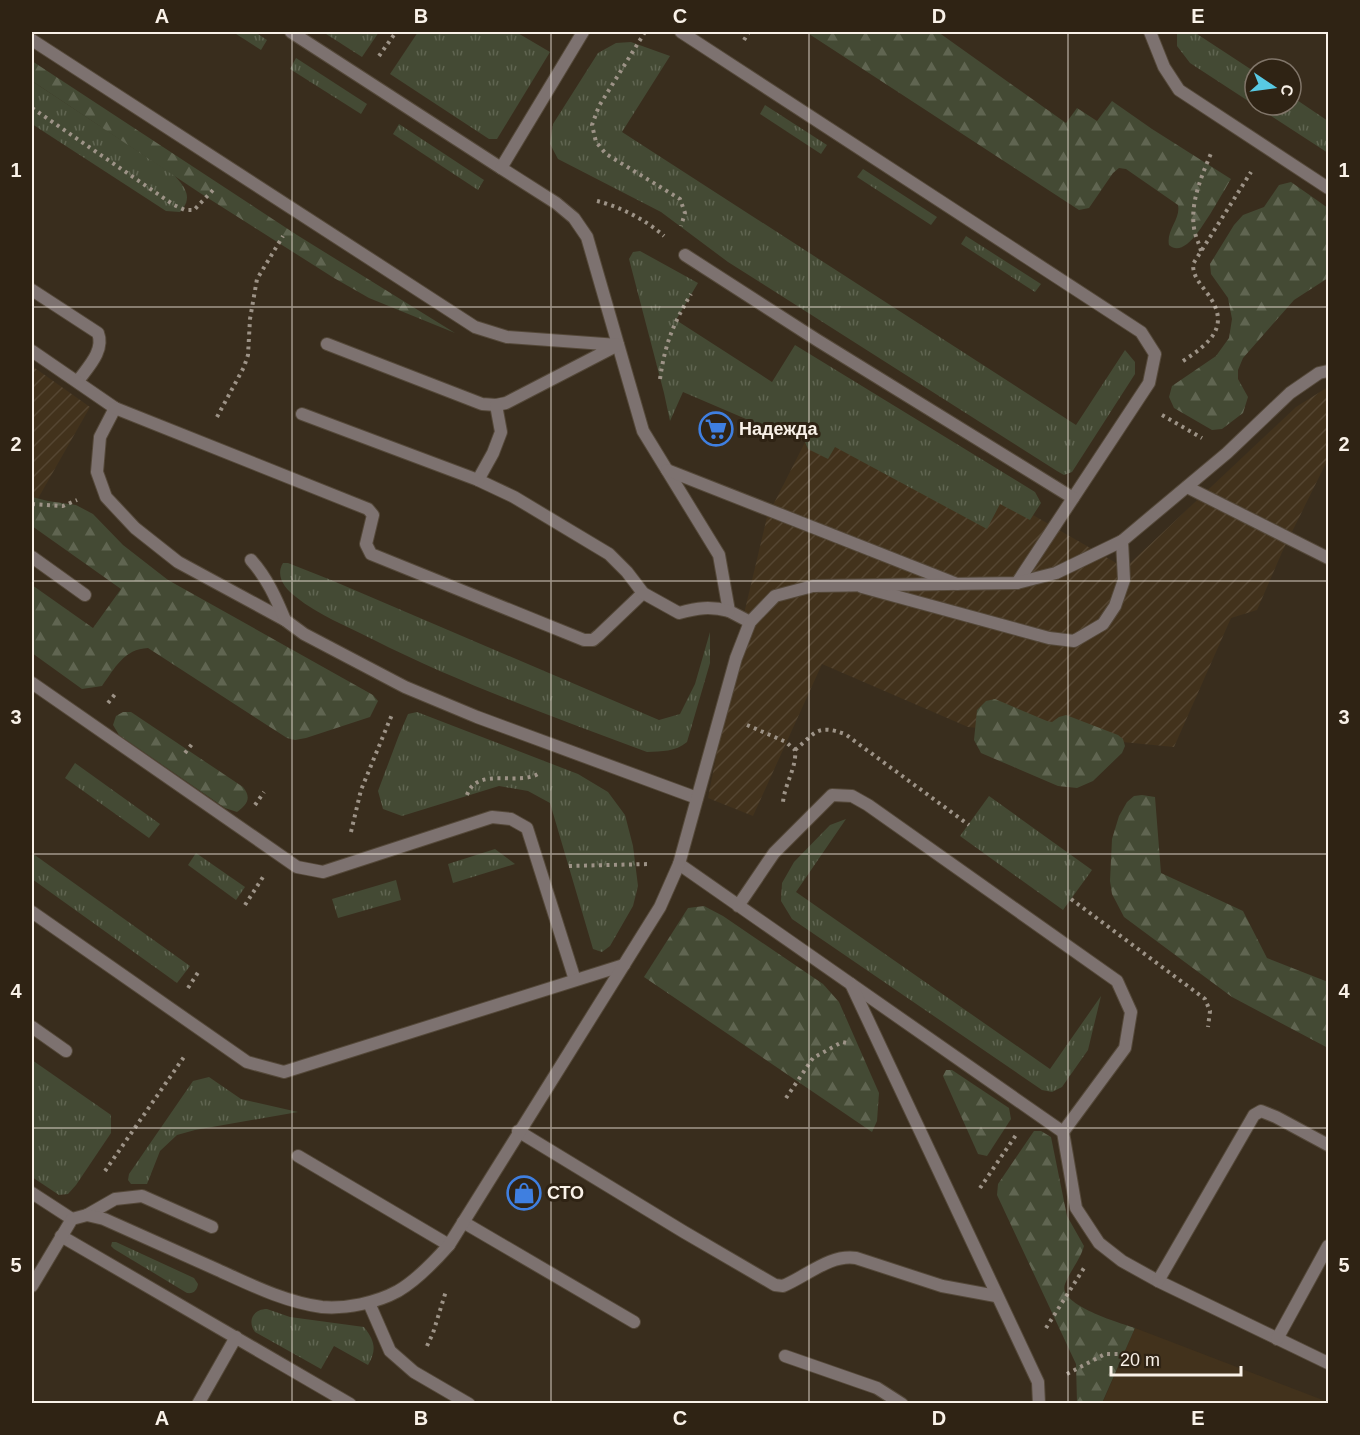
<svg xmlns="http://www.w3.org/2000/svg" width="1360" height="1435" font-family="Helvetica,sans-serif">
  <defs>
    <pattern id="industrial-furrows" width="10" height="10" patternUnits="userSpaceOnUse" patternTransform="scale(1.5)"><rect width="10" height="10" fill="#42321c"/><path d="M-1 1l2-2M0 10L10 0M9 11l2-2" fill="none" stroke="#554632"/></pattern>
    <pattern id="grass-tufts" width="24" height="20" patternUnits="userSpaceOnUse" patternTransform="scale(1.5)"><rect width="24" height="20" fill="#444a34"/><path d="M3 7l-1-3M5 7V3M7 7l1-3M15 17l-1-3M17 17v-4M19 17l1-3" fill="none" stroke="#606551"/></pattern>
    <pattern id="forest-firs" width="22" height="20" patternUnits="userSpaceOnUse" patternTransform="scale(1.5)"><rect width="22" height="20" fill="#444a34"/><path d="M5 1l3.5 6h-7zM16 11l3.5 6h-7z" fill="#606551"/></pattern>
  </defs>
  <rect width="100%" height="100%" fill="#392d1d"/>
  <g fill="url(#industrial-furrows)">
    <polygon points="32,366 90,407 32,509"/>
    <polygon points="1328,387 1328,459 1283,550 1257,610 1231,618 1174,747 968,727 822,664 753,816 708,798 743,618 767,517 828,397 1125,568 1296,407"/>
  </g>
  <polygon fill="#42321c" points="1135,1328 1328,1402 1328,1404 1102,1404"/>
  <g fill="url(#grass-tufts)">
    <polygon points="233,32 255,32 267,40 261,50"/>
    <polygon points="323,32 379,32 362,57"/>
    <polygon points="418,32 516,32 550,52 497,139 489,139 390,74"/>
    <polygon points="1177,32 1194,32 1255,72 1255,105 1291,105 1291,96 1328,121 1328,153 1190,63 1177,46"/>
    <polygon points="631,42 670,56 622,132 1076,425 1125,350 1135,362 1135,374 1072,472 1064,475 1057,471 728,262 661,212 558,159 550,144 553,124 598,53 616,43"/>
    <polygon points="296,58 367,104 361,114 290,69"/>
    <path d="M32,81L174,175C186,188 193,198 180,212L166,211L32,124Z"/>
    <polygon points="765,105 827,145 821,154 760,114"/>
    <polygon points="399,124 484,180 478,190 393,134"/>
    <polygon points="863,169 937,217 931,225 857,177"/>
    <polygon points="966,236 1041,284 1035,292 961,244"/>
    <polygon points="640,251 698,283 676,320 772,382 795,345 1035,492 1041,503 1030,520 1000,504 987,529 835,447 828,459 808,449 805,442 795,433 782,428 760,425 683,392 670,421 664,393 629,259 633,252"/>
    <path d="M283,563H288L331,580L659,720L680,714L695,684L710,632V663L687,742C675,752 662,751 647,752C554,717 461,684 372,639C347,626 318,615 296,597C285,589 275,576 283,563Z"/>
    <polygon points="417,712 578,774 608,792 625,815 633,846 638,886 633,906 610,946 602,952 593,949 550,803 528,791 499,786 402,816 383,809 378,791 399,735 408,714"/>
    <polygon points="75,763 160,824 149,838 65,778"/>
    <polygon points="989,796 1092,870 1063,910 960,836"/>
    <polygon points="846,819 796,892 1050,1069 1101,996 1088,1050 1062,1087 1052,1092 1042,1090 792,919 781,901 782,883 794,862 830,825"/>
    <polygon points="495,849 515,864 453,883 448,864"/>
    <polygon points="32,853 190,966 177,983 32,879"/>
    <polygon points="196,853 245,887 236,900 188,865"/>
    <polygon points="396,880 401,900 338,918 332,899"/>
    <polygon points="32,1060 111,1115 111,1133 76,1185 68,1194 59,1195 32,1177"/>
    <polygon points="209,1077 241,1099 298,1112 195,1130 177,1135 160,1151 147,1184 131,1184 128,1180 129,1174 193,1081"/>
    <path d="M112,1242H116L194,1278L198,1284C197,1290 194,1294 187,1293L114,1249L111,1246Z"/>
    <path d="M267,1309L290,1317L364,1327C375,1341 377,1350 368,1365L334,1346L321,1369L255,1332C247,1321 253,1309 267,1309Z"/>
  </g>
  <g fill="url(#forest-firs)">
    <path d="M806,32H938L1066,123L1077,108L1097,121L1112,101L1152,129L1231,179C1222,194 1199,236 1187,244C1180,249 1175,250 1169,245C1166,230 1181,219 1178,205L1126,169L1119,168L1113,173L1089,208L1079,210Z"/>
    <polygon points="32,61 297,235 455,333 369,298 334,278 200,193 32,81"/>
    <polygon points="1291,182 1328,208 1328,278 1294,300 1243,358 1238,370 1238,379 1248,397 1243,413 1222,429 1212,430 1174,408 1169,397 1172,386 1216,356 1229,338 1232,319 1228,298 1211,274 1210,264 1234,225 1243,215 1264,207 1279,185"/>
    <path d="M32,497L48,501L76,505L93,514L123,545L168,580L373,695L378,701L370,717L306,738L295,740L287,738L148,648C124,649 115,668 102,686L82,689L32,653V585L93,628L121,589L32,526Z"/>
    <polygon points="995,699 1047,721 1052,722 1059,717 1066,715 1118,735 1123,739 1125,746 1122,753 1093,781 1077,788 1058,786 981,753 974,740 977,710 986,701"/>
    <path d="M123,712H131L243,787C252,798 247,805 237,812L225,808L119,735L113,725L116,716Z"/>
    <polygon points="1142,795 1155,797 1161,873 1243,911 1267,958 1328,982 1328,1048 1232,997 1124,917 1112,894 1110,881 1112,839 1119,816 1127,802 1134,796"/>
    <polygon points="704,906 723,916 823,984 839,1002 879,1093 877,1121 872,1132 644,977 688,908"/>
    <polygon points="946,1070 952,1070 1009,1108 1011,1119 987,1156 978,1154 943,1076"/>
    <path d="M1034,1131H1041L1051,1137L1067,1216L1084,1246C1080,1260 1070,1271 1065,1284C1057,1305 1121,1323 1135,1328L1102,1403H1077L1076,1364L997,1195L998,1184Z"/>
  </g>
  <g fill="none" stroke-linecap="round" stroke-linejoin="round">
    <g stroke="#544839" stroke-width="14">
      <g id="service">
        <polyline points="291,32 501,168"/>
        <polyline points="583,32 501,168 556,203 574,218 587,237 643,431 719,555 729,611 750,622"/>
        <polyline points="681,32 1141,332 1155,354 1149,383 1017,583"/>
        <polyline points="1150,32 1164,67 1179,90 1328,188"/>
        <polyline points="32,40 475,327 507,337 618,345 506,403 496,405 482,404 327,344"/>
        <polyline points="685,255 817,340 1073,498"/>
        <path d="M32,290L98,333C105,351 87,368 78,381"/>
        <polyline points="32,351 115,408 100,437 97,472 106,497 135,528 178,562 285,620 304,634 405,687 477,717 697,798"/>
        <polyline points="115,408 368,509 373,515 366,544 371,554 584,640 593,640 599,635 643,593"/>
        <path d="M302,414L478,480L514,497L609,554L627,572L643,593L679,613C697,608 710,606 729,611"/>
        <polyline points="667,470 957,584"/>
        <polyline points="478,480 493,453 501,432 496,405"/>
        <polyline points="1187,487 1328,558"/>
        <polyline points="32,557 85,595"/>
        <path d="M251,560C267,578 276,598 285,620"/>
        <polyline points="862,587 1049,638 1074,641 1103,624 1115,606 1124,580 1122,541"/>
        <polyline points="32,683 297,867 323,872 492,817 511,819 527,828 575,980"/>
        <polyline points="679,864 1063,1132 1125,1048 1131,1012 1117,981 868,805 852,796 832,795 774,853 738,906"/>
        <polyline points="32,912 247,1062 284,1072 624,965"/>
        <polyline points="851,984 1038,1382 1039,1404"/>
        <polyline points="32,1027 66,1051"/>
        <path d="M518,1131L684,1232L775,1285L783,1286C807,1276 830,1254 856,1258L942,1286L996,1296"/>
        <polyline points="1063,1132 1076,1208 1099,1243 1122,1261 1158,1281 1328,1363"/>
        <polyline points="298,1156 449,1245"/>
        <polyline points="32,1193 72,1219"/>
        <polyline points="87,1215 115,1199 142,1196 212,1227"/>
        <polyline points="463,1222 634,1322"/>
        <polyline points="61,1236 350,1404"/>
        <polyline points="1158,1281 1254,1115 1261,1111 1276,1117 1328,1145"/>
        <polyline points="369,1303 390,1351 414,1372 469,1404"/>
        <polyline points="1277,1339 1328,1246"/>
        <polyline points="785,1356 877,1388 902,1404"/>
        <polyline points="198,1404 236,1337"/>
      </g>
    </g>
    <g stroke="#544839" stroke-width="14">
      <path id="minor" d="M32,1286L72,1219L87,1215L104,1219C142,1236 180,1253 218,1270C251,1285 285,1302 322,1307C346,1309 376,1303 398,1291C417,1280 434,1262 449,1245L660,907L679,864L736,658L750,622L775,596L813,586L1017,583L1056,573L1122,541L1227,453L1290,393L1319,373L1328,371"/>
    </g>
    <g stroke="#9d9387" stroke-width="4" stroke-dasharray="3 4.5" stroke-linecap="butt">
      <polyline points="645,32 599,106 592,125 596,142 606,154 680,199 685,213 681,226"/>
      <polyline points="744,40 749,32"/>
      <polyline points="379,56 396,32"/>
      <polyline points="32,108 174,205 185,210 194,210 213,190"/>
      <path d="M597,201C621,207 646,220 664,236"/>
      <path d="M1201,251C1199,243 1195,236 1194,228C1190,202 1202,175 1212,151"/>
      <path d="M1183,361C1210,343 1232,326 1207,293C1200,283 1193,277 1193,264L1251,172"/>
      <path d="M660,379C665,344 673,324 691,294"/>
      <polyline points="1162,415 1202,438"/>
      <polyline points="217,417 244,367 248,355 250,319 257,279 283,236"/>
      <polyline points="32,504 63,506 77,500"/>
      <polyline points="108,703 116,693"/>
      <path d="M747,725L786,742L795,750C797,767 785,783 783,802"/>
      <path d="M795,750C816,732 817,724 845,734L969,825"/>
      <polyline points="185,753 192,744"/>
      <path d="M467,795C477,765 521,788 541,772"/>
      <polyline points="255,805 264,792"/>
      <polyline points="351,832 361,790 393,712"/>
      <polyline points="569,866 649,864"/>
      <polyline points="1071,899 1205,999 1210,1011 1208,1027"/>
      <polyline points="245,905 263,877"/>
      <polyline points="188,988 199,971"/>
      <polyline points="786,1098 813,1058 842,1042 847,1043"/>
      <polyline points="105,1171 186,1054"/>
      <polyline points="980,1188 1016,1135"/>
      <polyline points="1046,1328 1084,1268"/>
      <polyline points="427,1346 433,1333 446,1291"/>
      <polyline points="1067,1374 1105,1354 1124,1354"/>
    </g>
    <use href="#service" stroke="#7d7270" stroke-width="12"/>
    <use href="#minor" stroke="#7d7270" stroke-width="12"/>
  </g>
  <path fill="none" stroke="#f9f1e8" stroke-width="1.5" stroke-opacity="0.55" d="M292,32V1404M551,32V1404M809,32V1404M1068,32V1404M32,307H1328M32,581H1328M32,854H1328M32,1128H1328"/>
  <defs>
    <g id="supermarket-ring" transform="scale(1.725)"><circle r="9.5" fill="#2f2314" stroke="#3f7fe0" stroke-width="1.5"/><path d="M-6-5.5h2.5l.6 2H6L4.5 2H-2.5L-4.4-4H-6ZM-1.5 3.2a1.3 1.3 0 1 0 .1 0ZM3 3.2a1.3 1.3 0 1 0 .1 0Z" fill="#3f7fe0"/></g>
    <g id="shop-ring" transform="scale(1.725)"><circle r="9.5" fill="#2f2314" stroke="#3f7fe0" stroke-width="1.5"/><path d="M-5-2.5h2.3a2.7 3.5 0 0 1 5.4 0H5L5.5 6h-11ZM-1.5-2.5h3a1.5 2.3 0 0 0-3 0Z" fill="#3f7fe0"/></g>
  </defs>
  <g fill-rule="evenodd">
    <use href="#supermarket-ring" x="716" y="429"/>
    <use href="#shop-ring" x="524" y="1193"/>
  </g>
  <g text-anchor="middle" stroke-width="6" stroke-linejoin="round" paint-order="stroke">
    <g font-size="18" font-weight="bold" fill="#f9f1e8" stroke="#2f2314" text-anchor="start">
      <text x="739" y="435">Надежда</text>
      <text x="547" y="1199">СТО</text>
    </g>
  </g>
  <rect width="1360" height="1435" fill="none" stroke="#2f2314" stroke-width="66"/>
  <g transform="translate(1273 87) rotate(103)"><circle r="28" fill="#2f2314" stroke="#807569" stroke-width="1.5"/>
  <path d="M0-4.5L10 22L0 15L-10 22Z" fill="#58c9e3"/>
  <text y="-9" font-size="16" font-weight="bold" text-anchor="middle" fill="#f9f1e8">С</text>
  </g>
  <path d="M1111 1366v9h130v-9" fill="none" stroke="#f9f1e8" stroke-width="3"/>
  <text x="1120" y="1366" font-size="18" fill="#f9f1e8" stroke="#2f2314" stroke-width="4.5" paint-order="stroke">20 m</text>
  <rect x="33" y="33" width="1294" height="1369" fill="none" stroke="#f9f1e8" stroke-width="2"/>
  <g font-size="20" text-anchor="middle" font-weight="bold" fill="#f9f1e8">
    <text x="162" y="23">A</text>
    <text x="421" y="23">B</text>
    <text x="680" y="23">C</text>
    <text x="939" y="23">D</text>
    <text x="1198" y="23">E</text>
    <text x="16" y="177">1</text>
    <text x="1344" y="177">1</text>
    <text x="16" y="451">2</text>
    <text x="1344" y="451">2</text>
    <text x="16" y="724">3</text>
    <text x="1344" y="724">3</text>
    <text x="16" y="998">4</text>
    <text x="1344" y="998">4</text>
    <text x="16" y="1272">5</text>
    <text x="1344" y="1272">5</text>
    <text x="162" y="1425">A</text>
    <text x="421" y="1425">B</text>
    <text x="680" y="1425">C</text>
    <text x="939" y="1425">D</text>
    <text x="1198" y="1425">E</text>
  </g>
</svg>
